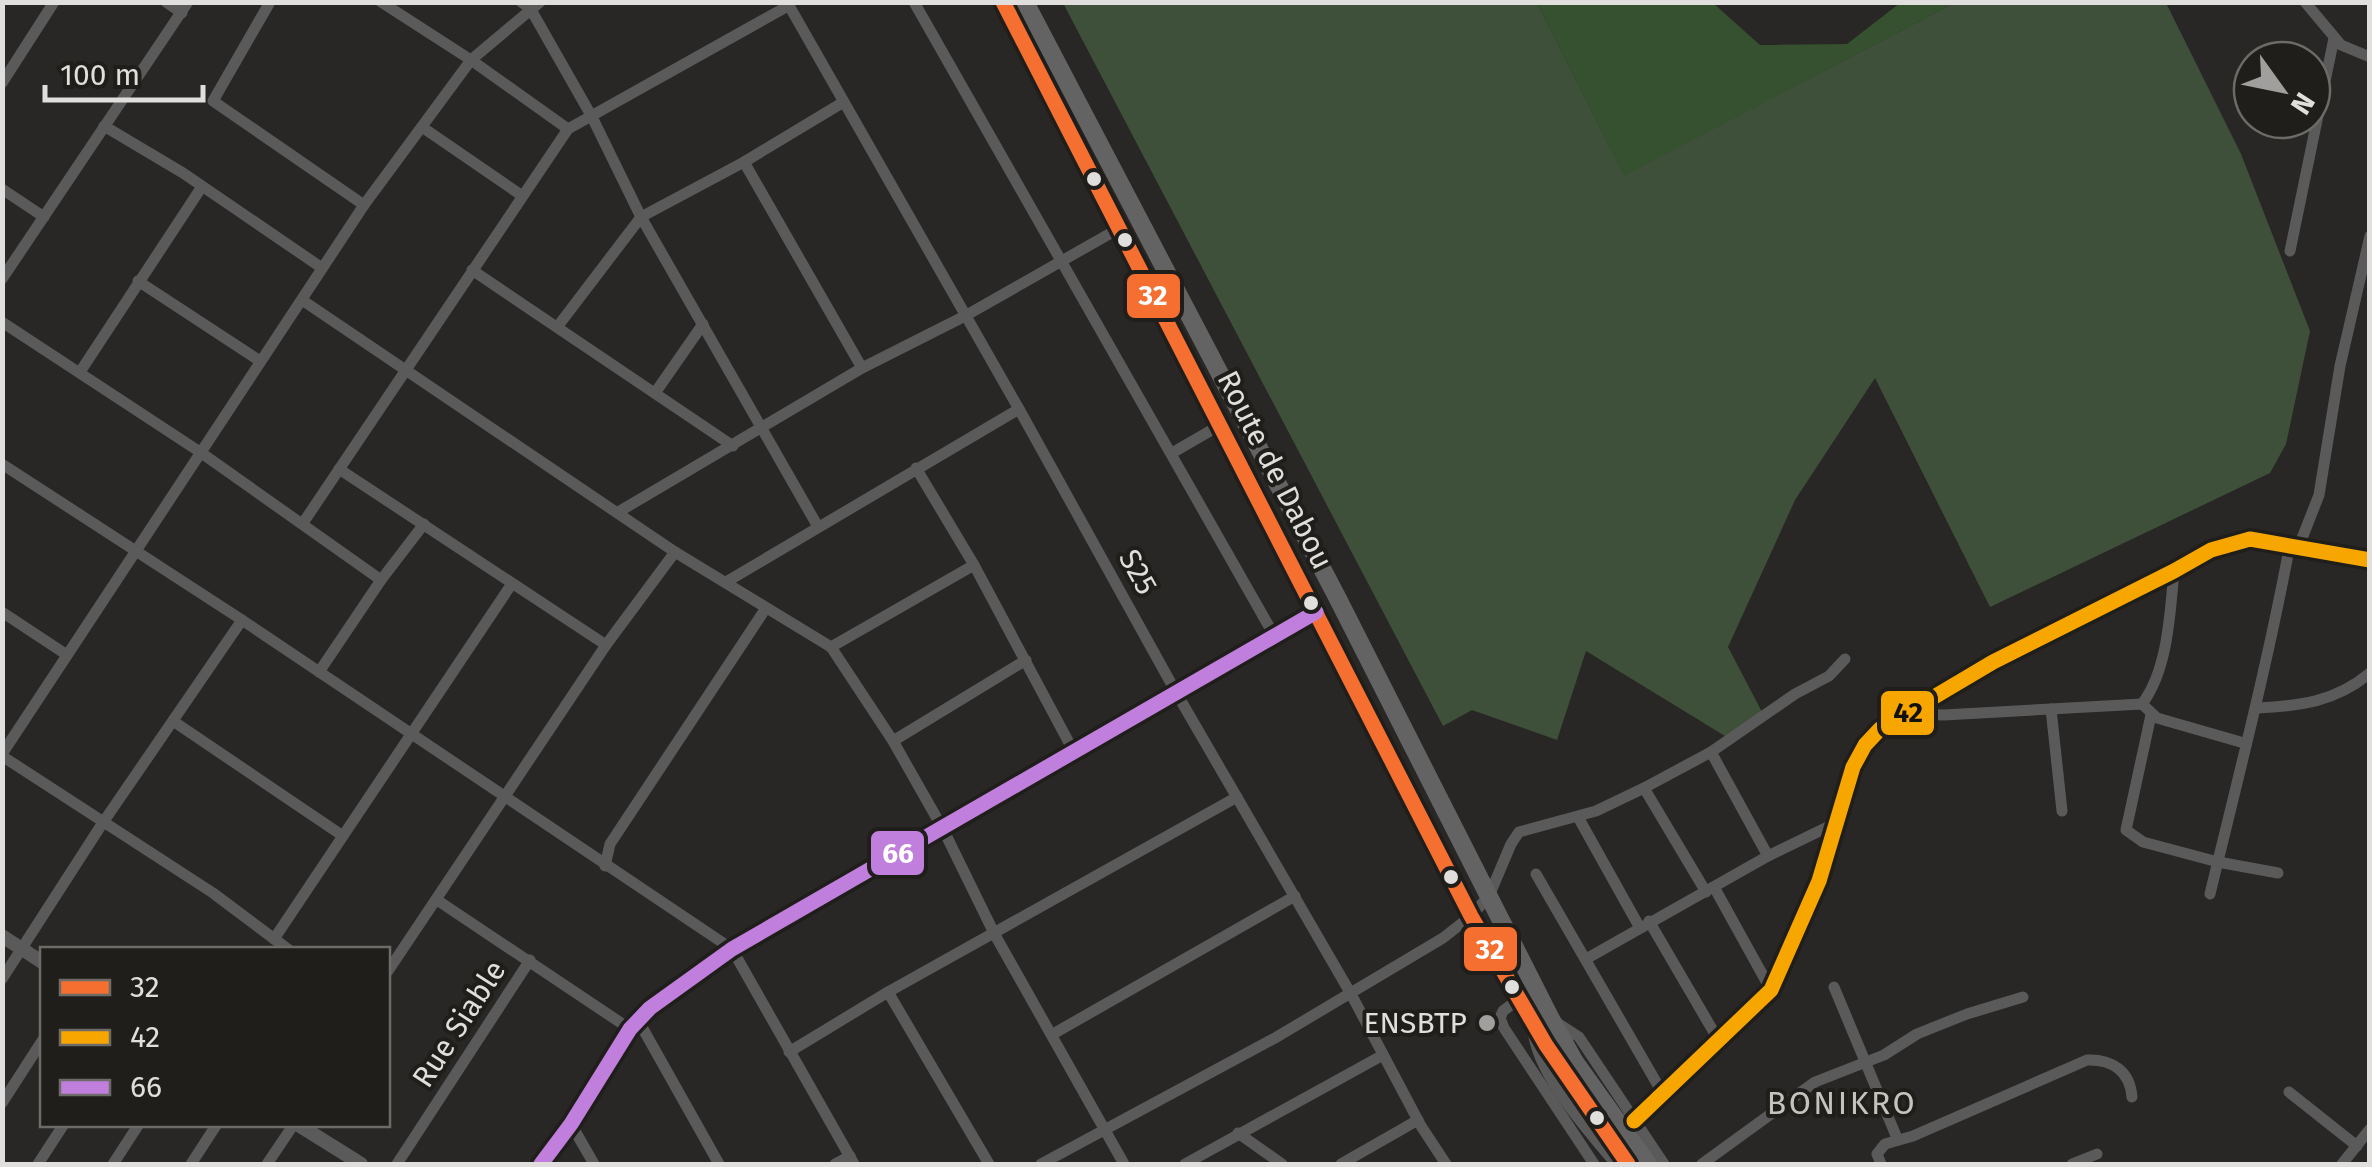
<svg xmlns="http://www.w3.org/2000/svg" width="2372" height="1167" font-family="'Fira Sans',sans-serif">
  <rect width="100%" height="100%" fill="#282725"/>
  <polygon fill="#3f503a" points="1063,3 1537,3 1624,175 1954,3 2166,3 2241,154 2310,331 2286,444 2270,473 1990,607 1875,378 1795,500 1728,647 1762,712 1725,736 1586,651 1557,740 1472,710 1443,726"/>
  <polygon fill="#36512f" points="1537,3 1713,3 1760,45 1847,44 1900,3 1954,3 1624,176"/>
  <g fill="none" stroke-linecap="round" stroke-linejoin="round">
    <g stroke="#5b5a5a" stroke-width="11">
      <polyline points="166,2 182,13"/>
      <polyline points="270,2 213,101 364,205"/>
      <polyline points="381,2 471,60 568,129"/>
      <polyline points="521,2 530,8 592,117 641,217 817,525"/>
      <polyline points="787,2 1019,409 1177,694 1351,994 1421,1126 1446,1164"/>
      <polyline points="914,2 1275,637"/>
      <polyline points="2305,2 2341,45 2370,57"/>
      <polyline points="2,83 54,2"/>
      <polyline points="104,126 183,173 322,268"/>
      <polyline points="422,127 521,195"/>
      <polyline points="744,162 862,368"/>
      <polyline points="2,189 44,217"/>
      <polyline points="2290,251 2334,38"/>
      <polyline points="472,270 733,446"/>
      <polyline points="2,279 188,2"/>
      <polyline points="138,281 260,361"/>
      <polyline points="302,300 675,552 831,647 893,741 943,829 995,935 1124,1164"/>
      <polyline points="2,322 200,452 381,580"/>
      <polyline points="558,326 641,217 744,162 842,103"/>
      <polyline points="80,372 201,188"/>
      <polyline points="655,393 703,324"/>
      <polyline points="1172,453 1222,424"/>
      <polyline points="2,464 242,620 732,949 854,1164"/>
      <polyline points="916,468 974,565 1074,752"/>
      <polyline points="339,469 606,645"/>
      <polyline points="620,511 862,368 965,316 1118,229"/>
      <polyline points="303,523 568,129 788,6"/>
      <polyline points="2299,546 2319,495 2340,366 2370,236"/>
      <polyline points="726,582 1019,409"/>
      <polyline points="2,612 67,655"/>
      <polyline points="831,647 974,565"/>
      <polyline points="319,672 381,580 424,524"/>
      <path d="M2142,704C2168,670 2170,613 2174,571"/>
      <path d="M2257,708C2300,706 2335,702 2370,673"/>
      <polyline points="2051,709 2062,811"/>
      <polyline points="1905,714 1944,715 2142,704 2157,718 2244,743"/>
      <polyline points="2151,715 2126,830 2143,842 2218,862 2278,873"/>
      <polyline points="173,721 343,836"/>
      <polyline points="893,741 1026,660"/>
      <polyline points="1711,752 1768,856"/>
      <polyline points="2,754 364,205 471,60 540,2"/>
      <polyline points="2,756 213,893 289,950"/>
      <polyline points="1644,788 1706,892"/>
      <polyline points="1578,817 1640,928"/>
      <polyline points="605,866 610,844 766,608"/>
      <polyline points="1536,874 1663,1094"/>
      <polyline points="1714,887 1771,990"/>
      <path d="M2210,894C2238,778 2268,662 2290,544"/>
      <polyline points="437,900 630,1029"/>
      <polyline points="1649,921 1719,1041"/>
      <polyline points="274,939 511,585"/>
      <polyline points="1586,959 1768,856 1838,822"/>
      <polyline points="388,971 606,645 675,552"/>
      <polyline points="2,979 102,824 242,620"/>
      <polyline points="1834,987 1897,1138"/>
      <polyline points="888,992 989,1164"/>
      <polyline points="1519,999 1503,1011 1500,1018 1504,1028 1594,1164"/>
      <polyline points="638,1020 719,1164"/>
      <polyline points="1556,1022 1579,1037 1664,1164"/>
      <path d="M1533,1027C1534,1071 1588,1131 1616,1164"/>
      <polyline points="1053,1034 1295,896"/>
      <polyline points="789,1052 888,992 1237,797"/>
      <polyline points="2289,1092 2357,1146"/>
      <polyline points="2,1103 42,1041"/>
      <polyline points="1634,1121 1771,990 1819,881 1853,767 1865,745 1880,729 1993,662 2174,571 2211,550 2250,539 2370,560"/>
      <polyline points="571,1124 594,1164"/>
      <polyline points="1238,1133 1282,1164"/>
      <polyline points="38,1164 64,1124"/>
      <polyline points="113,1164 139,1124"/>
      <polyline points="191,1164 217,1124"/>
      <polyline points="267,1164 294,1124"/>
      <polyline points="397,1164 530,960"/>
      <polyline points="541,1164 571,1124 630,1029 650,1008 732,949 1316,612"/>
      <polyline points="835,1164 850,1156"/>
      <polyline points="1041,1164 1275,1038 1443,938 1471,916 1489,896 1511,844 1519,832 1596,811 1644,788 1711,752 1795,694 1829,676 1845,659"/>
      <polyline points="1185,1164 1383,1055"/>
      <polyline points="1341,1164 1418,1120"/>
      <polyline points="1702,1164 1815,1082 1884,1055 1917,1034 1967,1014 2023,997"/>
      <path d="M1881,1164L1877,1154L1885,1144L1913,1136L2087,1060C2112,1059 2130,1071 2132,1097"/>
      <polyline points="2072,1164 2097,1154"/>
      <polyline points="2342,1164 2370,1129"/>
    </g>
    <g stroke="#5b5a5a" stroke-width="14">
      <polyline points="2,936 42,962"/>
      <polyline points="297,1124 361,1164"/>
    </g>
    <g stroke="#646363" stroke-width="18">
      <polyline points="1003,2 1471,916 1546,1045 1628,1164"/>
      <polyline points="1025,2 1337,597 1550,1017 1575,1062 1648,1164"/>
    </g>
    <g stroke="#1f1e1a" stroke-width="22">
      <polyline id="bus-1" points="1003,2 1471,916 1546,1045 1628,1164"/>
    </g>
    <g stroke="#1f1e1a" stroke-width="22">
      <polyline id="bus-2" points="1634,1121 1771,990 1819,881 1853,767 1865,745 1880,729 1993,662 2174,571 2211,550 2250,539 2370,560"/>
    </g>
    <g stroke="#1f1e1a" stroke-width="22">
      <polyline id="bus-3" points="541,1164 571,1124 630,1029 650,1008 732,949 1316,612"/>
    </g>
    <use href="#bus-1" stroke="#f46f30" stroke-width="15"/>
    <use href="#bus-2" stroke="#f7a600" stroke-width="15"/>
    <use href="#bus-3" stroke="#c07fdc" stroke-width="15"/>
  </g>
  <g fill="#e0dfdd" stroke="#1f1e1a" stroke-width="4">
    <circle cx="1094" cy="179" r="9"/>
    <circle cx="1125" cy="240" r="9"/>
    <circle cx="1311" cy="603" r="9"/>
    <circle cx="1451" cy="877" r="9"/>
    <circle cx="1512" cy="987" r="9"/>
    <circle cx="1597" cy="1118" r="9"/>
  </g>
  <circle fill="#a09f9d" stroke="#1f1e1a" stroke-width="4" cx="1487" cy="1023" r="10"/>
  <g text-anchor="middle" stroke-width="8" stroke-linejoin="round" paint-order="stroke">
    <g font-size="30" fill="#e0dfdd" stroke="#1f1e1a">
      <text transform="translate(1275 470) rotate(63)" y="10">Route de Dabou</text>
      <text transform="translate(1138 572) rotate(61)" y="10">S25</text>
      <text transform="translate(459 1024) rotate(-57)" y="10">Rue Siable</text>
    </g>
    <g font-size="30" fill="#e0dfdd" stroke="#1f1e1a" text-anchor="end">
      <text x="1467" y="1033">ENSBTP</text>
    </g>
    <g font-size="32" letter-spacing="2.5" fill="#c5c3be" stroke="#1f1e1a">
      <text x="1842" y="1114">BONIKRO</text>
    </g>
  </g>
  <g stroke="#1f1e1a" stroke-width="4">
    <rect x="1125" y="272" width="57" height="48" rx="10" fill="#f46f30"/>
    <rect x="1879" y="689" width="57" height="48" rx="10" fill="#f7a600"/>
    <rect x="869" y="829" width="57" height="48" rx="10" fill="#c07fdc"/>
    <rect x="1462" y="925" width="57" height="48" rx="10" fill="#f46f30"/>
  </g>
  <g font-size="28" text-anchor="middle" font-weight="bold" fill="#fff">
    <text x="1153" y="305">32</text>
    <text x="898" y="863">66</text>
    <text x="1490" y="959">32</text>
  </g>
  <g font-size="28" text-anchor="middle" font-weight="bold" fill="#111">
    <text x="1908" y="722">42</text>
  </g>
  <rect width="2372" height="1167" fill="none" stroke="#e0dfdd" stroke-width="10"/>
  <rect x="40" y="947" width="350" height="180" fill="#1f1e1a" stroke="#6c6b68" stroke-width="2.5"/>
  <rect x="60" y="980" width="50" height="15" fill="#f46f30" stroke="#6c6b68" stroke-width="2.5"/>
  <text x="130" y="997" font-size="30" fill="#e0dfdd">32</text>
  <rect x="60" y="1030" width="50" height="15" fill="#f7a600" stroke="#6c6b68" stroke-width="2.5"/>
  <text x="130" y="1047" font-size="30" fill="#e0dfdd">42</text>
  <rect x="60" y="1080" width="50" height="15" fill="#c07fdc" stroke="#6c6b68" stroke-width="2.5"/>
  <text x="130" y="1097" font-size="30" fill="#e0dfdd">66</text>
  <g transform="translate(2282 90) rotate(123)"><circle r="48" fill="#1f1e1a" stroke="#6c6b68" stroke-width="2.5"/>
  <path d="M0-8L18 38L0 25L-18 38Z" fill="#a09f9d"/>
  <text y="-15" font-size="28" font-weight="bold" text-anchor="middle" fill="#e0dfdd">N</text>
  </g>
  <path d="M45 85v15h158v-15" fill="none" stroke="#e0dfdd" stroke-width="5"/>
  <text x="60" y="85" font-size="30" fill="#e0dfdd" stroke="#1f1e1a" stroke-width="8" paint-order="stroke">100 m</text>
</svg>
